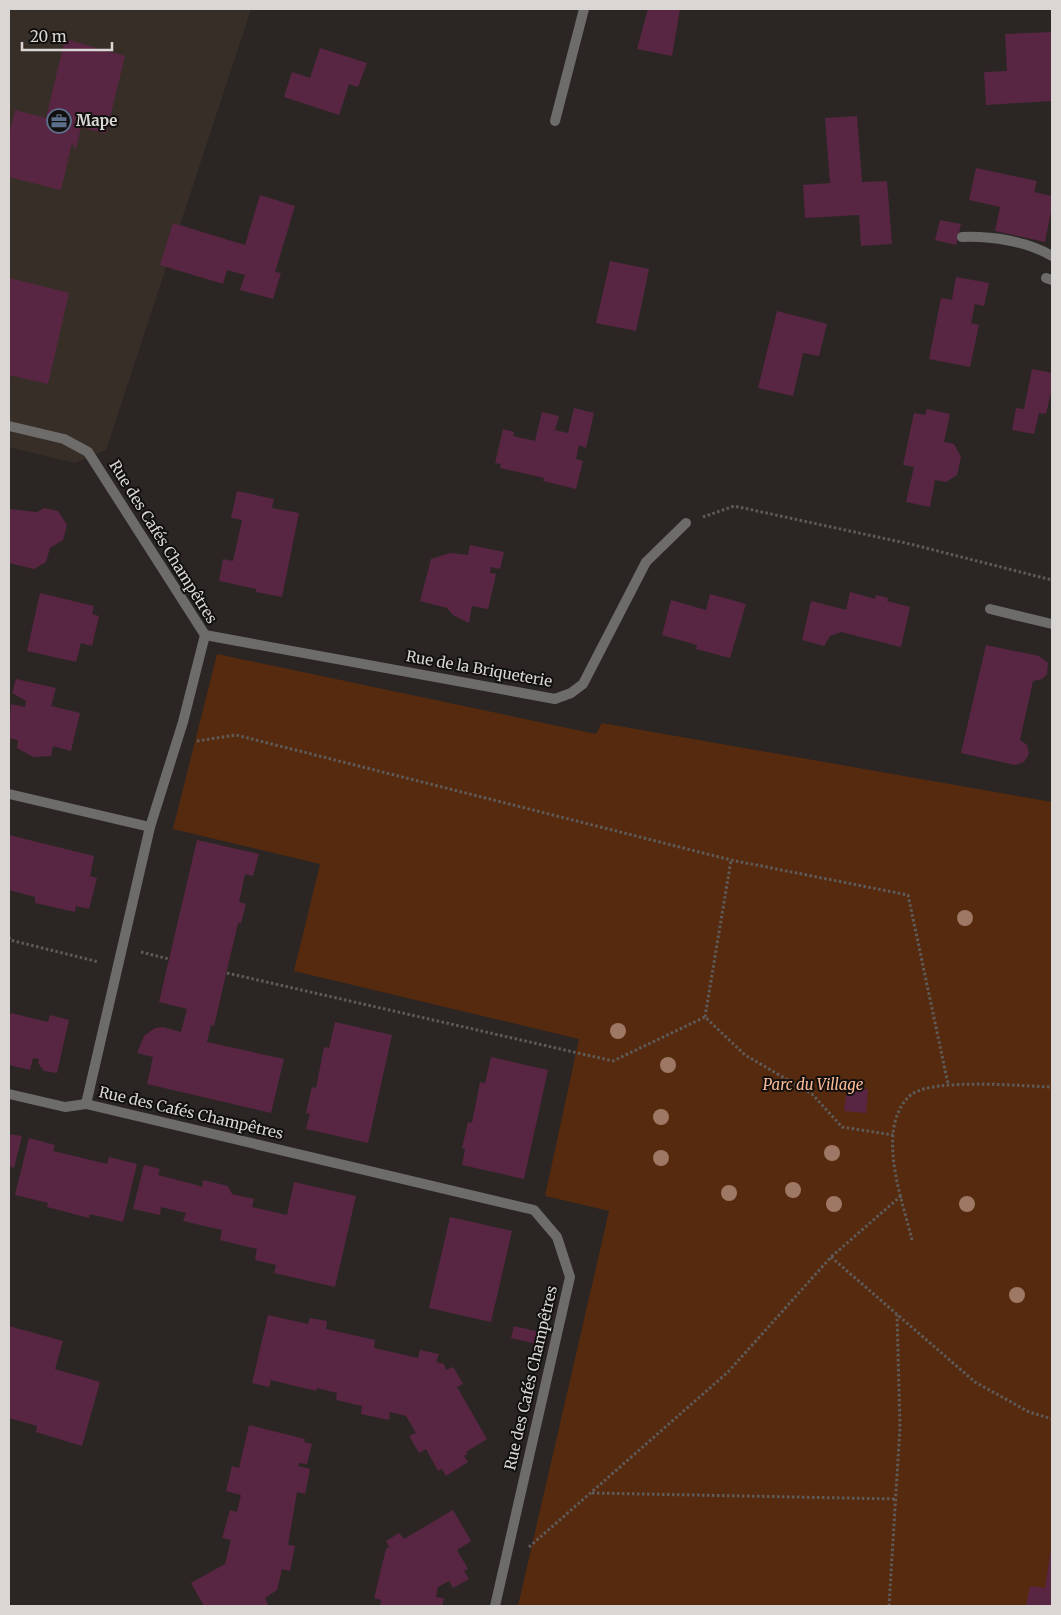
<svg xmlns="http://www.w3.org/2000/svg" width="1061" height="1615" font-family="Merriweather,serif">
  <rect width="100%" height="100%" fill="#2b2624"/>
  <polygon fill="#382e28" points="9,9 251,9 106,450 75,463 9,447"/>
  <polygon fill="#552a0f" points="217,654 596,734 602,723 1052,802 1052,1606 518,1606 609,1211 545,1196 579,1039 294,971 320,864 173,829"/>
  <g fill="#582642">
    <polygon points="648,9 680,9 672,56 637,49"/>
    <polygon points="1052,32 1052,101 986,105 984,72 1007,71 1005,34"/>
    <polygon points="65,39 125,56 106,134 81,127 76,149 72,143 61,190 9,177 9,136 15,110 46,118"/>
    <polygon points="320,48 367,63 358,87 349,84 339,115 284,97 292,72 310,78"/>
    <polygon points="857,116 862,182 887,181 892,244 861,246 859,215 805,218 803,185 830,183 825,118"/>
    <polygon points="976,168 1037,181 1034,192 1052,196 1052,207 1045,242 995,231 1000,207 969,200"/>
    <polygon points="260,195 295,206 275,272 281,273 273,299 240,290 245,275 227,270 223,284 160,265 173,223 245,245"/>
    <polygon points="940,220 961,224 956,245 935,240"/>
    <polygon points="610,261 649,269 636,331 596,323"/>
    <polygon points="956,277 989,283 984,306 975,304 971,323 979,325 970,367 929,359 941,298 952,300"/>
    <polygon points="9,278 69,293 48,384 9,375"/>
    <polygon points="777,311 827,324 819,356 803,353 793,396 758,388"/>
    <polygon points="1032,369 1052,373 1052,388 1046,414 1039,413 1034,434 1012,430 1016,408 1024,409"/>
    <polygon points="574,408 594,413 586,448 579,445 576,459 583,461 576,489 543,481 544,478 500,468 501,464 495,463 503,429 514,432 513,436 535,441 542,412 559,416 555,430 568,433"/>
    <polygon points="927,409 950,414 944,442 954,444 961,457 957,475 946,482 935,480 930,507 906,502 914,467 903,465 914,413 925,415"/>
    <polygon points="237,491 274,499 272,508 299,513 282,597 256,592 256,589 219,581 223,559 233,561 242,520 231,518"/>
    <polygon points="44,508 58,511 67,525 63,540 50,548 46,562 34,569 9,563 9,509 37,512"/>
    <polygon points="470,545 504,552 500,569 491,567 490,573 496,574 488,609 472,606 469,623 453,615 447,608 420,601 431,559 450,553 468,555"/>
    <polygon points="850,592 875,599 876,595 888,598 887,601 910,607 901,647 841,632 830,636 824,646 802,640 811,601 846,610"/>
    <polygon points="40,593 94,606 92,614 99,616 92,646 81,643 76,662 27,651"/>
    <polygon points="710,594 746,604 730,658 696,649 697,645 662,635 671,600 706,610"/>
    <polygon points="986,645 1039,656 1048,663 1047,674 1042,679 1033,681 1020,740 1027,745 1029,754 1024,762 1015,765 961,753"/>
    <polygon points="16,679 56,688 51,706 80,713 71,751 53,746 51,756 33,757 17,748 18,740 9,738 11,704 25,707 26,701 12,693"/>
    <polygon points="9,835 94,856 90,876 97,878 89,909 76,906 75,912 35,903 35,897 9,890"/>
    <polygon points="197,840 259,854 253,876 245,874 239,902 246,904 241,923 238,923 214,1026 211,1025 207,1042 284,1059 271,1113 147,1084 153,1057 137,1053 144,1036 155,1028 163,1027 181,1032 187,1009 159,1002"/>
    <polygon points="11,1013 48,1022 50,1015 69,1020 57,1073 44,1071 38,1063 39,1059 33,1058 30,1070 9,1065 9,1019"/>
    <polygon points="335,1022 392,1035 368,1143 306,1129 310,1114 306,1113 312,1087 316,1088 324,1047 329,1048"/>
    <polygon points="491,1057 548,1070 524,1179 462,1165 465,1149 462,1148 468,1122 472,1123 480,1082 485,1083"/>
    <polygon points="847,1087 868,1089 866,1113 844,1111"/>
    <polygon points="9,1134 22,1136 14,1168 9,1166"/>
    <polygon points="29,1138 55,1145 53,1151 66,1154 107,1164 109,1157 137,1164 123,1222 90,1214 89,1218 47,1207 48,1203 15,1195"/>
    <polygon points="144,1165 160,1169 158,1175 193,1184 202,1187 203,1180 228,1186 232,1194 254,1199 252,1207 287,1215 294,1182 356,1196 335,1287 274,1273 276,1265 255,1260 257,1249 220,1240 222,1230 183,1221 186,1213 161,1207 160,1215 133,1209"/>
    <polygon points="450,1217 512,1231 491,1322 429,1308"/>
    <polygon points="268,1315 308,1324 310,1318 327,1321 326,1329 375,1340 374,1348 418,1358 420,1350 439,1354 436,1362 444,1364 446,1370 453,1367 463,1384 457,1387 487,1439 466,1452 468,1454 464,1456 468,1462 446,1476 442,1469 438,1471 426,1449 419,1453 409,1436 416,1433 406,1416 390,1412 389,1420 361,1414 362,1406 336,1400 337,1393 317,1388 316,1391 271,1380 269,1387 252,1383"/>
    <polygon points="9,1326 63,1341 55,1369 100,1382 82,1446 36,1432 37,1426 9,1418"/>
    <polygon points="514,1326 540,1332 537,1344 511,1338"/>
    <polygon points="249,1425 305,1439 304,1442 312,1444 307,1464 299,1463 298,1466 310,1469 305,1494 297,1492 288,1545 295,1546 290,1571 282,1569 277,1590 265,1598 268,1605 265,1606 204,1606 191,1583 225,1564 231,1540 222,1538 230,1510 237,1512 241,1495 226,1491 232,1466 239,1468"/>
    <polygon points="453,1510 471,1541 457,1550 468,1569 464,1571 469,1579 453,1588 449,1581 438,1587 436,1597 444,1598 442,1606 380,1606 381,1600 374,1598 386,1549 389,1547 386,1541 399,1533 404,1539"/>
    <polygon points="1051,1548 1052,1606 1026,1606 1030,1586 1045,1588"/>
  </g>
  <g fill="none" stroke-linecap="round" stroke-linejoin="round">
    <g stroke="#5f5b59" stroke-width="3" stroke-dasharray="2.5 2.5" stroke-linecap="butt">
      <polyline points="703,517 734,506 910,544 1052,580"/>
      <polyline points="197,741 236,735 731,860 908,895 948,1084"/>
      <polyline points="9,937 10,940 99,962"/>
      <polyline points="141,952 169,959"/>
      <polyline points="227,973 613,1061 705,1017 745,1055 812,1094 842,1127 893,1135"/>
      <polyline points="705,1017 731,860"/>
      <path d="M912,1240C904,1207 890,1169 893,1134C894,1120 900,1103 912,1094C936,1078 1021,1086 1052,1087"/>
      <polyline points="831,1257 975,1382 1029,1412 1052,1419"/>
      <polyline points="592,1493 896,1499"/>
      <polyline points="529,1547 728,1372 831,1257 902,1195"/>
      <polyline points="889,1606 900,1427 897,1315"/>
    </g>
    <g stroke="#6e6b6b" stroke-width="10">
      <polyline points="555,121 584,9"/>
      <path d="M962,237C991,236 1027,241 1052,256"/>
      <polyline points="1046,278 1052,280"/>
      <polyline points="990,609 1052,624"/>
    </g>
    <g stroke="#6e6b6b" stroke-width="10">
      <polyline points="9,426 64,439 88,452 205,635 183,722 150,827 86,1104 534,1210 557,1237 570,1277 495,1606"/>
      <polyline points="205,635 555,699 571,693 583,684 646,562 686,523"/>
      <polyline points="9,794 150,827"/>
      <polyline points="9,1094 65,1107 86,1104"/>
    </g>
  </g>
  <g fill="#9e7864">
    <circle cx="965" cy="918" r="8"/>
    <circle cx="618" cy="1031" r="8"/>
    <circle cx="668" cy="1065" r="8"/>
    <circle cx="661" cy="1117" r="8"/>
    <circle cx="832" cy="1153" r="8"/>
    <circle cx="661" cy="1158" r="8"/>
    <circle cx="793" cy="1190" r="8"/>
    <circle cx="729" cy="1193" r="8"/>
    <circle cx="834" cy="1204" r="8"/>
    <circle cx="967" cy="1204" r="8"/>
    <circle cx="1017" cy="1295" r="8"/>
  </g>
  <defs>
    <g id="office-ring" transform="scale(1.25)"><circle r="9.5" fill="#12100e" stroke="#5c6f8a" stroke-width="1.5"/><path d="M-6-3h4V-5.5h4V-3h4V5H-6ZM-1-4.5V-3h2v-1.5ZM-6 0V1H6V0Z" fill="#5c6f8a"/></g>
  </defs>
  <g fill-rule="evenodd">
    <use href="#office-ring" x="59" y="121"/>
  </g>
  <g text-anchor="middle" stroke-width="4" stroke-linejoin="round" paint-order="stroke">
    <g font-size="15" font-weight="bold" fill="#d9d6d4" stroke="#12100e" text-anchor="start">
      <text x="76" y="126">Mape</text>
    </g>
    <g font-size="15" fill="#d9d6d4" stroke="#12100e">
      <text transform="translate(163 542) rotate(58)" y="5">Rue des Cafés Champêtres</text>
      <text transform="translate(479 669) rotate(10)" y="5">Rue de la Briqueterie</text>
      <text transform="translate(191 1113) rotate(13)" y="5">Rue des Cafés Champêtres</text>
      <text transform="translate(531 1378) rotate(-77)" y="5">Rue des Cafés Champêtres</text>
    </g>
    <g font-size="15" font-style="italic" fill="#fdbb98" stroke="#12100e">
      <text x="813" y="1090">Parc du Village</text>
    </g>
  </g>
  <rect width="1061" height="1615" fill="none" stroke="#d9d6d4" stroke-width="20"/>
  <path d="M22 42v8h90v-8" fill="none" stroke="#d9d6d4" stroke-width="2.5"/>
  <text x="30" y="42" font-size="15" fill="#d9d6d4" stroke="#12100e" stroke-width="4" paint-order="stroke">20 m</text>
</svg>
